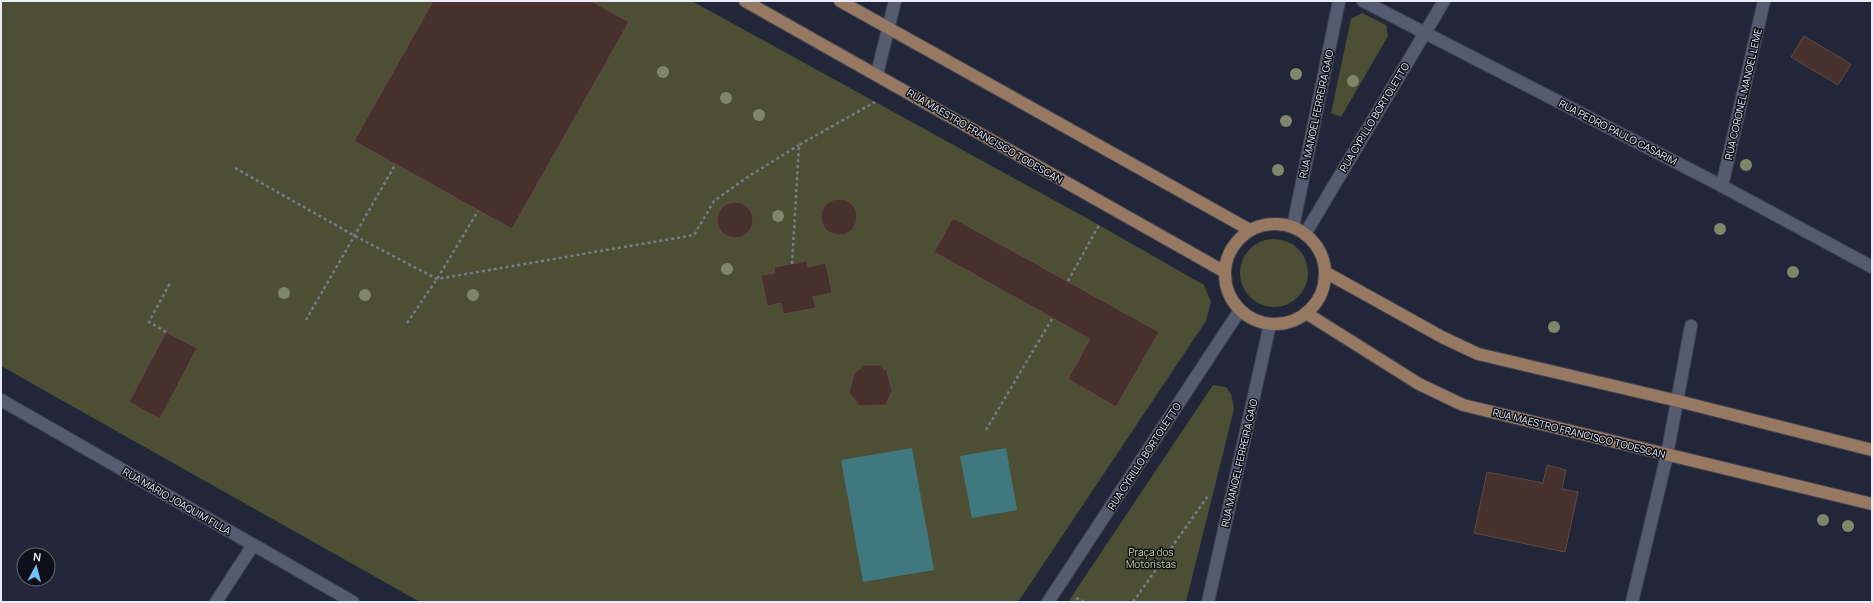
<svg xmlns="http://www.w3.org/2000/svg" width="1873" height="603" font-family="Manrope,sans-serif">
  <rect width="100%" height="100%" fill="#212738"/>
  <g fill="#4c4f33">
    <polygon points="1,1 692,1 1099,225 1204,285 1211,302 1206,321 1018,602 420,602 1,366"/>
    <polygon points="1362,13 1386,25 1388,36 1341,117 1331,113 1351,19"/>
    <circle cx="1274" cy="273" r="34"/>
    <polygon points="1213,385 1226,387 1231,394 1234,409 1186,602 1068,602"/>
  </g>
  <g fill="#407880">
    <polygon points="912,448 934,570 863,582 841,460"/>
    <polygon points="1006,448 1017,510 972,518 960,456"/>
  </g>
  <g fill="#47312c" stroke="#614944">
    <polygon points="433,1 591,1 629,22 512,229 354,141"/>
    <polygon points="1804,36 1851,64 1838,85 1791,57"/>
    <circle cx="839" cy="217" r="18"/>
    <circle cx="735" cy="220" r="18"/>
    <polygon points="953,218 1159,332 1116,407 1068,379 1090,339 934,252"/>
    <polygon points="807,261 808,267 826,263 832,293 813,297 816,308 783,314 781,303 767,306 761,275 775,273 774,267"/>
    <polygon points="166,332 197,348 160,419 129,402"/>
    <polygon points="865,365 879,365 887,371 892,391 886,405 860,406 849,393 854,373"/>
    <polygon points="1547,465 1566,470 1562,489 1578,492 1565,552 1474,533 1487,472 1543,483"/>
  </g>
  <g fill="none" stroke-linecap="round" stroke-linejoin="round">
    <g stroke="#404453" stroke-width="14">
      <g id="minor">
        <polyline points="1363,1 1722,186 1872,267"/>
        <polyline points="877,74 895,1"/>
        <polyline points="1722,186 1764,1"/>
        <polyline points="1293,227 1339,1"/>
        <polyline points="1305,234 1444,1"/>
        <polyline points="1,400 353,602"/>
        <polyline points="216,602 253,545"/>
        <polyline points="1048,602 1240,310"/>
        <polyline points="1208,602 1270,324"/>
        <polyline points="1632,602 1667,455 1691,326"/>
      </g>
    </g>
    <g stroke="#404453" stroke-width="14">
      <g id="major">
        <polyline points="745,1 1225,272"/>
        <polyline points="840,1 1250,230"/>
        <circle cx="1275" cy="274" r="50"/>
        <polyline points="1325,272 1442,337 1478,354 1678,401 1872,450"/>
        <polyline points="1306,313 1419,384 1463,405 1872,504"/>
      </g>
    </g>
    <g stroke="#777c8b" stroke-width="2.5" stroke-dasharray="3 3" stroke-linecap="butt">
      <polyline points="235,168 355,236 437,279 694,235 714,201 749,176 799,145"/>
      <polyline points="792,264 799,145 875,102"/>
      <polyline points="1068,281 1099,225"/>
      <polyline points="306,320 395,165"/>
      <polyline points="407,323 437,279 478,211"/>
      <polyline points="166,332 149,322 170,283"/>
      <polyline points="986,430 1052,319"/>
      <polyline points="1076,598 1085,602"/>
      <polyline points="1133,602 1208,496"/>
    </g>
    <use href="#minor" stroke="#565c70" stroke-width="12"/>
    <use href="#major" stroke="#977860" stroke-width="12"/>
  </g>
  <g fill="#808768">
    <circle cx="663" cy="72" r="6"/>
    <circle cx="1296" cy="74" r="6"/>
    <circle cx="1353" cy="81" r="6"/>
    <circle cx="726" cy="98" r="6"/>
    <circle cx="759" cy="115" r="6"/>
    <circle cx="1286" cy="121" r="6"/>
    <circle cx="1746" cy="165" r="6"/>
    <circle cx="1278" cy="170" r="6"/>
    <circle cx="778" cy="216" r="6"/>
    <circle cx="1720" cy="229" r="6"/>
    <circle cx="727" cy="269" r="6"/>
    <circle cx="1793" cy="272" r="6"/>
    <circle cx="284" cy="293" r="6"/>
    <circle cx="365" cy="295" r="6"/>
    <circle cx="473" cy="295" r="6"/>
    <circle cx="1554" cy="327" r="6"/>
    <circle cx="1823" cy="520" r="6"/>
    <circle cx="1848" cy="526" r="6"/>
  </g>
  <g text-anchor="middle" stroke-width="3" stroke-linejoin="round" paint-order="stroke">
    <g font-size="10" fill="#e7ecf8" stroke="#0d1018">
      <text transform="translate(1743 94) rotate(-77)" y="4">RUA CORONEL MANOEL LEME</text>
      <text transform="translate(1316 114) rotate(-78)" y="4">RUA MANOEL FERREIRA GAIO</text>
      <text transform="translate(1374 117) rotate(-59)" y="4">RUA CYRILLO BORTOLETTO</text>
      <text transform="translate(1618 132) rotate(27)" y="4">RUA PEDRO PAULO CASARIM</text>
      <text transform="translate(985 136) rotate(30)" y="4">RUA MAESTRO FRANCISCO TODESCAN</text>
      <text transform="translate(1579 433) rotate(14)" y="4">RUA MAESTRO FRANCISCO TODESCAN</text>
      <text transform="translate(1144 456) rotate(-57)" y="4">RUA CYRILLO BORTOLETTO</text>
      <text transform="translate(1239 463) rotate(-77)" y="4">RUA MANOEL FERREIRA GAIO</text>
      <text transform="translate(177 501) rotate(30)" y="4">RUA MÁRIO JOAQUIM FILLA</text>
    </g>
    <g font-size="10" fill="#cdd590" stroke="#0d1018">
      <text x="1151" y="556">Praça dos<tspan x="1151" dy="12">Motoristas</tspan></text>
    </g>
  </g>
  <rect width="1873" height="603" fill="none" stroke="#e7ecf8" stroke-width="4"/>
  <g transform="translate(36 567) rotate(7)"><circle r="19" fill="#0d1018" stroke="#646872"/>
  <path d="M0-3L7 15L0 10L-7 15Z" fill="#71c1f5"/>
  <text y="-6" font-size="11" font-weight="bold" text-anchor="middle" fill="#e7ecf8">N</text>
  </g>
</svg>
